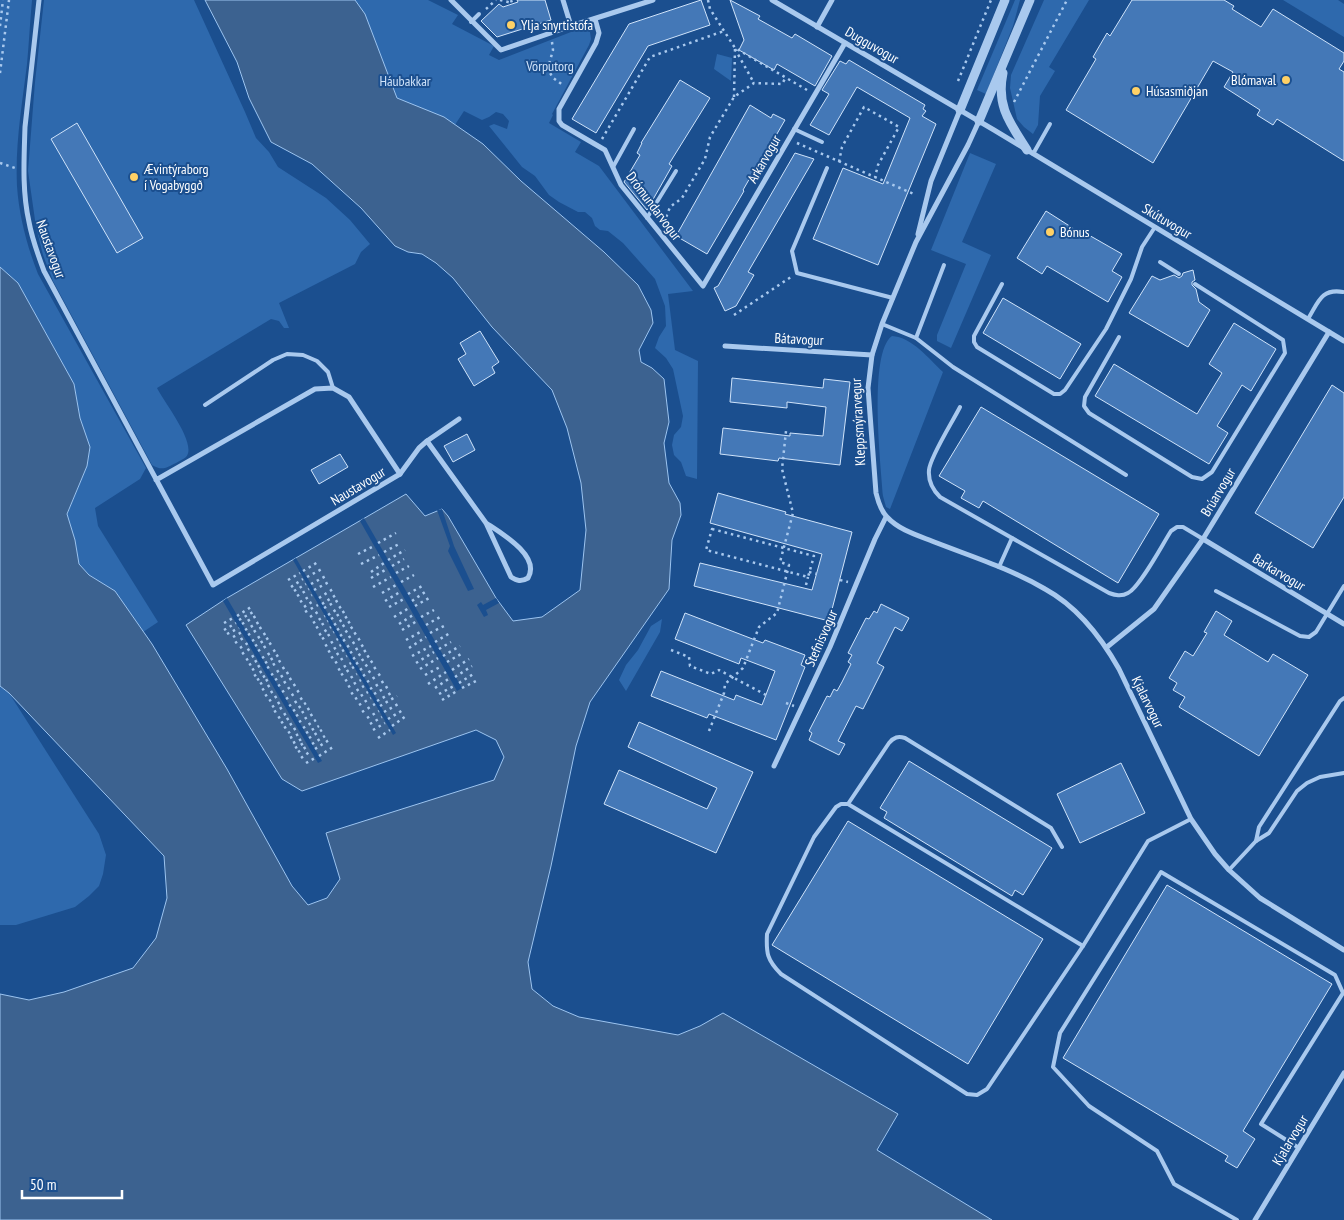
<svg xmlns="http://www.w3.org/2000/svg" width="1344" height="1220" font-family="'PT Sans Narrow',sans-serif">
  <rect width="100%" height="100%" fill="#1b4f8f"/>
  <g fill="#2e69ad">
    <path d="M0,0H32C30,21 29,43 27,64C22,105 15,145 17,186C19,216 27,246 38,274L146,468L140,479L95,508L98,526L158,622L143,632L115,591L89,575L79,564L75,540L67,515L87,466L90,447L80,418L74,384L18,283L0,267Z"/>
    <path d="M44,0H194L245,112L256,138L269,152L278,167L326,198L350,220L370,244L361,252L355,264L279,303L289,328H284L279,321L271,319L157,388C163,401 198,444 186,457C184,459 179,461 176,463C166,468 162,471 152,465L53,281L43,255L36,227L28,171L35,82Z"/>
    <polygon points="267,0 428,0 458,15 452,24 494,46 489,55 499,60 589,25 591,39 589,45 552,114 553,115 549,123 581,142 575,152 599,166 693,291 668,294 675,350 698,361 697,479 686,476 681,462 674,455 672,445 674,435 681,427 683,416 673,369 666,358 655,348 659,337 666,326 665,306 655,279 623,243 608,231 600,230 595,226 592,218 585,212 578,212 559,202 549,195 535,176 522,167 489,126 494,124 507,129 509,121 503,114 496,112 489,117 482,120 464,111 407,198"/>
    <polygon points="1015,0 1020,0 1013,26 986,94 977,90"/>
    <polygon points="1044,0 1089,0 1049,67 1055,71 1040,96 1038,125 1033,134 1024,127 1017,119 1010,88 1011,75"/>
    <polygon points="1283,0 1338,0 1344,4 1344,37"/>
    <polygon points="717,54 732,58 731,81 714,69"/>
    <polygon points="970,153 996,164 962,242 991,255 951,348 937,341 937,335 966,264 931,250"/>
    <path d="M892,336C912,337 929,359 943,372L890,509L886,507L883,496C881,466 868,353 892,336Z"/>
    <polygon points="662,619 660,632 626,691 619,680 626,665 638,650 651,626"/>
    <polygon points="0,686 9,693 99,834 106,855 103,874 99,886 89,896 75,907 16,925 0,925"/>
  </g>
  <polygon fill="#3c6290" stroke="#9cc4f0" points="205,0 355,0 365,14 397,98 444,117 483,144 521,181 604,252 638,285 651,310 653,323 639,350 641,362 652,368 664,379 669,422 664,443 669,483 680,503 681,515 672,540 669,589 590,702 576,746 551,866 528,962 532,989 553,1006 579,1017 678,1035 700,1026 723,1013 898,1114 877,1150 992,1220 0,1220 0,994 29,1000 64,992 133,968 156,938 167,898 164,856 9,693 0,686 0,267 18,283 74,384 80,418 90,447 87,466 67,514 75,540 79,564 89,575 115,591 152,644 227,769 292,886 308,905 327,898 340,879 326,833 494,780 504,757 496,740 476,730 302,791 282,779 186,625 227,598 406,494 425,516 442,509 448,516 496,598 513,621 542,617 580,590 586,530 581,483 567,428 552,390 492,327 453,278 436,263 422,254 408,252 395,246 361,208 312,164 271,142 249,98 237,62"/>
  <g fill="#1b4f8f">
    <polygon points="442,509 454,546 474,589 468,591 448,551 450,546 437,510"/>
    <polygon points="364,518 462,688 457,691 360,521"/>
    <polygon points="296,558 396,733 393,735 293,560"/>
    <polygon points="227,598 322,761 318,763 223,601"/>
    <polygon points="496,598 499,603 486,610 488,615 484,617 477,605 481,602 483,605"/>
  </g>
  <g fill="#4478b7" stroke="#cfe3fa">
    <polygon points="517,0 545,0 551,20 497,37 481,21 499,4 503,7 518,2"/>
    <polygon points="701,0 710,25 648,46 596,133 572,119 629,24"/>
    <polygon points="730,0 760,16 758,19 792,38 795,34 832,56 815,86 777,64 774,70 739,50 744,40"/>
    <polygon points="1132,0 1224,0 1234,6 1232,9 1261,27 1273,9 1344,53 1344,61 1339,69 1344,72 1344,161 1277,119 1273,125 1257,115 1260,110 1224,87 1233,72 1213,61 1153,163 1066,110 1096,59 1093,57 1107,33 1110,36"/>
    <polygon points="849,60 925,105 923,109 926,111 922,116 936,124 878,265 813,239 843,168 883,184 910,118 857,87 829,135 810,125 829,94 822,90 840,61 846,64"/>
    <polygon points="680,80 710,98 669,164 672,166 647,210 624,182 640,155 637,153 642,143 641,143"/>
    <polygon points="750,105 771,118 773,114 785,120 763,158 762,157 743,190 744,191 707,254 676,236"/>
    <polygon points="77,123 143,238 117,253 51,139"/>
    <polygon points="795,153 814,159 748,272 754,275 736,306 725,311 714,288 718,286"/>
    <polygon points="1046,211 1079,232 1080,230 1122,254 1112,271 1122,277 1108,302 1047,266 1042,274 1017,258"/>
    <polygon points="1193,270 1195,280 1192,282 1192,285 1196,289 1199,302 1210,310 1188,347 1129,313 1152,276 1160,280 1174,275 1179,278 1182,276 1183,273"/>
    <polygon points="1003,298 1081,344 1060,379 983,333"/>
    <polygon points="1234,323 1276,349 1251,391 1242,385 1217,426 1228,433 1209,464 1095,396 1114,364 1197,414 1222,373 1209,364"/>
    <polygon points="480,331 499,362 492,367 495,373 474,386 458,359 466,354 460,343"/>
    <polygon points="732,378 823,388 824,379 850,382 840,465 779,458 778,461 720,454 723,428 790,436 790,433 823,436 826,407 787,402 787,408 730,402"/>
    <polygon points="1332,385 1344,393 1344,497 1313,548 1255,513"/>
    <polygon points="981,407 1159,514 1118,583 983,501 979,508 961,498 965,491 939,476"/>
    <polygon points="467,434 475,450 453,462 444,446"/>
    <polygon points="340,454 348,467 319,484 311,470"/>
    <polygon points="718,493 786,512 785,514 852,532 829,621 694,586 700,563 812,590 822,554 710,523"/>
    <polygon points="881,604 909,618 902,631 895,627 877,663 884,667 863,709 856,706 838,741 845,744 839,755 809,740 812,733 809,731 827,696 830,697 834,689 837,691 842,682 851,664 848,662 852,655 848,653 866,618 869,619 874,611 877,613"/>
    <polygon points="1216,611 1232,621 1224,635 1268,662 1273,654 1308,675 1259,756 1179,707 1185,697 1173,690 1177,683 1169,678 1185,651 1193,656 1207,633 1204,632"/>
    <polygon points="685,613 763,643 765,640 805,655 801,665 805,667 776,740 709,714 707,718 651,696 661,671 734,700 736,695 762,705 775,671 741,658 739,664 675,639"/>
    <polygon points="639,722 753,772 716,853 604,804 619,770 707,809 717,788 628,747"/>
    <polygon points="909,761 1052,848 1023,895 1015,890 1012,896 884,818 887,812 880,808"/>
    <polygon points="1121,763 1145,813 1080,843 1057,794"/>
    <polygon points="848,821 1043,939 968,1064 772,945"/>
    <polygon points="1167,885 1332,984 1243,1131 1255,1139 1237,1168 1225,1161 1228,1156 1063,1058"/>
  </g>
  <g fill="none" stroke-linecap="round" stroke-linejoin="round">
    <g stroke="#a9c9ee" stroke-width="2.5" stroke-dasharray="2.5 4" stroke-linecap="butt">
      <polyline points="500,0 512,3 511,0"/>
      <polyline points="708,0 710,9 735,48 807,90"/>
      <polyline points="486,9 496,0"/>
      <polyline points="0,26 3,0"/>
      <polyline points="552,42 553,50 548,68 552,77 564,86"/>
      <polyline points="735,49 754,83"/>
      <polyline points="0,73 9,0"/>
      <polyline points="958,81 991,0"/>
      <polyline points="734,97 735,48"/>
      <polyline points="1014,102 1067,0"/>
      <polyline points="602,139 650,57 724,31"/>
      <polyline points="797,143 916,195"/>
      <polyline points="839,162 842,147 864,107 899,127 878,165 875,177"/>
      <polyline points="0,163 15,168"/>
      <polyline points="664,223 670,207 682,198 705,159 710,137 734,97 754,83 782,84 786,77"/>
      <polyline points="734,315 791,277"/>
      <polygon points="712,529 814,556 808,577 706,550"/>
      <polyline points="378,543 396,533"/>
      <polyline points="384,552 401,543"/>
      <polyline points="358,554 374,546"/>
      <polyline points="388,560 405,550"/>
      <polyline points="361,564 379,555"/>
      <polyline points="392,566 404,559"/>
      <polyline points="303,571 318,562"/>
      <polyline points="371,572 384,563"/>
      <polyline points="809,572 817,574"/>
      <polyline points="396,573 409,566"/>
      <polyline points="307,577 322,569"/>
      <polyline points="371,578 387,569"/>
      <polyline points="288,580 300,573"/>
      <polyline points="840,580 848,582"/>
      <polyline points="401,582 414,575"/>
      <polyline points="311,584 326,576"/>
      <polyline points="806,585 808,577"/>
      <polyline points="291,587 303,579"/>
      <polyline points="373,587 391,577"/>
      <polyline points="314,590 329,582"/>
      <polyline points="294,591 306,584"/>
      <polyline points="382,593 396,585"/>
      <polyline points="408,594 422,586"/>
      <polyline points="297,596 309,589"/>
      <polyline points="319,598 333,589"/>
      <polyline points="385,601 400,592"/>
      <polyline points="412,601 425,592"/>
      <polyline points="300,602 312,595"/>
      <polyline points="322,604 336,595"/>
      <polyline points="415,606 429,598"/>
      <polyline points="304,607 315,600"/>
      <polyline points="389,607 404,599"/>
      <polyline points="324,608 339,600"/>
      <polyline points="305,612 318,605"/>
      <polyline points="328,615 342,606"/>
      <polyline points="237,616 251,607"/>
      <polyline points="310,617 321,610"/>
      <polyline points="394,617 409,608"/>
      <polyline points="421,617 434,610"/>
      <polyline points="331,619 345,611"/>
      <polyline points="239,620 253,612"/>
      <polyline points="224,623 233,618"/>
      <polyline points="313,623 325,616"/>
      <polyline points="242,624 258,615"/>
      <polyline points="399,624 413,615"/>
      <polyline points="334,625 348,616"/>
      <polyline points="426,625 440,617"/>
      <polyline points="316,628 328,621"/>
      <polyline points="224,630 236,623"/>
      <polyline points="245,630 261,621"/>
      <polyline points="337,630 351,621"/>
      <polyline points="402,630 417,621"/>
      <polyline points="430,633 444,626"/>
      <polyline points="227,634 239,628"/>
      <polyline points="248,635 264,626"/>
      <polyline points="319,635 331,627"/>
      <polyline points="340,636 354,626"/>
      <polyline points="233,637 242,632"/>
      <polyline points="322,639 334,632"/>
      <polyline points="406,640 422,631"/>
      <polyline points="252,641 268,632"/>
      <polyline points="343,641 359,631"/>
      <polyline points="435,642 450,633"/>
      <polyline points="235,643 245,637"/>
      <polyline points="255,646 270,637"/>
      <polyline points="325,646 338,639"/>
      <polyline points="347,647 361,638"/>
      <polyline points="240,648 248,643"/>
      <polyline points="409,648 426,637"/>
      <polyline points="439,649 451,642"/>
      <polyline points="671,650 689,657 690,666 711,674 719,670 766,695"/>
      <polyline points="258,651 273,642"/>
      <polyline points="328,652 341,645"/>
      <polyline points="350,653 365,644"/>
      <polyline points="242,654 251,648"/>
      <polyline points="412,656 431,646"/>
      <polyline points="443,656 460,646"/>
      <polyline points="262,658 277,649"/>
      <polyline points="331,658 344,650"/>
      <polyline points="353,659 368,649"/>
      <polyline points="246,660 255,655"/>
      <polyline points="447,662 461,654"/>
      <polyline points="265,663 280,654"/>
      <polyline points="335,663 347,656"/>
      <polyline points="416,663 434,652"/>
      <polyline points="356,664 372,654"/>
      <polyline points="249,665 258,660"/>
      <polyline points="267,668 284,659"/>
      <polyline points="420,669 438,658"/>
      <polyline points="252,670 261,665"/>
      <polyline points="338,670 351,663"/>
      <polyline points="360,670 374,660"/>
      <polyline points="452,670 469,659"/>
      <polyline points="271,675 287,666"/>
      <polyline points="341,675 354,667"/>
      <polyline points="425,675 442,666"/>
      <polyline points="254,676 264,670"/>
      <polyline points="363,676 378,666"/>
      <polyline points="455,677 472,666"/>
      <polyline points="257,680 267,675"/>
      <polyline points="275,680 291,671"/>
      <polyline points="345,681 357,674"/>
      <polyline points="367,682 382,673"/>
      <polyline points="459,683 475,673"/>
      <polyline points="260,684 269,679"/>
      <polyline points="428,684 446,672"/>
      <polyline points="278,686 294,677"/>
      <polyline points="348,687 361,680"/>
      <polyline points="435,688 450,678"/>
      <polyline points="462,688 476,681"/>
      <polyline points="370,689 386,680"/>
      <polyline points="262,690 272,684"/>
      <polyline points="282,692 296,684"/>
      <polyline points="351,694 364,686"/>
      <polyline points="374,694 389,686"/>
      <polyline points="439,694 454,686"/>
      <polyline points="265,696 275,690"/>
      <polyline points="286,699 300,690"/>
      <polyline points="355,699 368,692"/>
      <polyline points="442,700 457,691"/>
      <polyline points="269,701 279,695"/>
      <polyline points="377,701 393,692"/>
      <polyline points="786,703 794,706"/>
      <polyline points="359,705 371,698"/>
      <polyline points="289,706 304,697"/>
      <polyline points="380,706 397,696"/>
      <polyline points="272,707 282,701"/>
      <polyline points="293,711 306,703"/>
      <polyline points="274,712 285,706"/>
      <polyline points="362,712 375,704"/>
      <polyline points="384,712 400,703"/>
      <polyline points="296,716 310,708"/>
      <polyline points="278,718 289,712"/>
      <polyline points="367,718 379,711"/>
      <polyline points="388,719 403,710"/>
      <polyline points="299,722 313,714"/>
      <polyline points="281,723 291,717"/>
      <polyline points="370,724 382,717"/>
      <polyline points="392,726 406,716"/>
      <polyline points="284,728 295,722"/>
      <polyline points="303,728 316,720"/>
      <polyline points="373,730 385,723"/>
      <polyline points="709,731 724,693 725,684 743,668 759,627 777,613 789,565 780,562 793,513 782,469 786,431"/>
      <polyline points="288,733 298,727"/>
      <polyline points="306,733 319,726"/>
      <polyline points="290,738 301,733"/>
      <polyline points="309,738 322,730"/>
      <polyline points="378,738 390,730"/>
      <polyline points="293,743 304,738"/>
      <polyline points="312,744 325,736"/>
      <polyline points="295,748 306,742"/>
      <polyline points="315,749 329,740"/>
      <polyline points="298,752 308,746"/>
      <polyline points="319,756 333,747"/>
      <polyline points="301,758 311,751"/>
      <polyline points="306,763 315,758"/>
    </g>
    <g stroke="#a9c9ee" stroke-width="4">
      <polyline points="471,22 479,14"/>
      <polyline points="794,129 822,142"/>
      <polyline points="1033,154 1050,124"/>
      <polyline points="613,167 634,129"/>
      <polyline points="827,168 792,251 797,273 893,298"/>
      <polyline points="647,218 676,171"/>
      <polyline points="1160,262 1179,274"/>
      <polyline points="1002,284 974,336 974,342 977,347 1054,394 1060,394 1065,390 1106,329 1131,279 1142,247 1155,227"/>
      <path d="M1308,319C1318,303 1321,288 1343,292"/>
      <polyline points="882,324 916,338 953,367 1126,475"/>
      <polyline points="1119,337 1085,397 1084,406 1089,413 1192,477 1202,479 1212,472 1285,353 1283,340 1195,284"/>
      <polyline points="916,338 944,265"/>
      <polyline points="205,405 273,360 287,354 303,355 317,361 328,372 333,388"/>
      <path d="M960,407C953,421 930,457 929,470C928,481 933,490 940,497L1012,538L999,567"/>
      <path d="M1012,538L1109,593C1115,595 1121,597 1128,593C1140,587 1162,545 1171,531L1177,527H1183L1203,539"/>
      <polyline points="1216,591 1300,636 1309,637 1316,632 1344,586"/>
      <path d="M848,804H841L836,807L814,837L767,934C766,953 767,960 781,974L967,1094L977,1095L987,1089L1083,946L1148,841L1191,819"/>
      <polyline points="1256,841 1259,827 1340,701 1344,698"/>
      <path d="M1062,847L1051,828L905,738C898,736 894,737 889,743L848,804L1083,946"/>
      <polyline points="1229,870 1256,841 1269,833 1297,791 1307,783 1320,777 1344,773"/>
      <polyline points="1237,1220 1174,1184 1157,1151 1089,1106 1053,1067 1060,1033 1161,872 1335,975 1343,993 1261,1124 1299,1148"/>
    </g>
    <g stroke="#a9c9ee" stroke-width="5">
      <path d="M39,0L25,127C24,159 22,191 29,222C32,239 38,255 44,271L213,585L400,474L349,397L333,388L315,389L156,480"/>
      <polyline points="451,0 501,50 571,26"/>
      <polyline points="563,0 571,26 653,0"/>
      <polyline points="772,0 994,130 1344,341"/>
      <polyline points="595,19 599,33 596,43 559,109 559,121 562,125 605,150 621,185 703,286 845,43"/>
      <polyline points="817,27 832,0"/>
      <path d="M979,121L968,145L916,242L882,324L872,355L868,388L876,493C878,501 881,511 887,517C900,531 920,536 937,543C973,557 1011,569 1045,589C1078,607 1101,637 1119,669L1191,819L1215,854L1229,870L1260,898L1344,950"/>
      <polyline points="918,234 931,181 960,110"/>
      <polyline points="725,346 872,355"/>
      <path d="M427,441L486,523L511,577C517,581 521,582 528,578C541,556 501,533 486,523"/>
      <polyline points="400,474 419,448 427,441 459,419"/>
      <polyline points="1203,539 1344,624"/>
      <polyline points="1107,647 1154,609 1203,539 1329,332"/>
      <polyline points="774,766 830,647 875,539 886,517"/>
      <polyline points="1255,1220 1344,1073"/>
    </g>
    <g stroke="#a9c9ee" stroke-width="9">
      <path d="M1003,73C996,106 1010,123 1027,150"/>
      <polyline points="960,110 1005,0"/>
      <polyline points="979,121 1030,0"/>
    </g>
  </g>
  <g fill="#ffd166" stroke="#1b4f8f" stroke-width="2">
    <circle cx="511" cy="25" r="5"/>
    <circle cx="1286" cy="80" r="5"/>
    <circle cx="1136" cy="91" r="5"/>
    <circle cx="134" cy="177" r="5"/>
    <circle cx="1050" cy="232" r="5"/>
  </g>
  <g text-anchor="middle" stroke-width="4" stroke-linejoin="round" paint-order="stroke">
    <g font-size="14" fill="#fff" stroke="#1b4f8f" text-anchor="start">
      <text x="521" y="30">Ylja snyrtistofa</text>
      <text x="1276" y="85" text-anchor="end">Blómaval</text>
      <text x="1146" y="96">Húsasmiðjan</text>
      <text x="144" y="174">Ævintýraborg<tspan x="144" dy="16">í Vogabyggð</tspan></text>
      <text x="1060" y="237">Bónus</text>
    </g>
    <g font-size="14" fill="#fff" stroke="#1b4f8f">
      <text transform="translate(872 45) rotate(30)" y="5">Dugguvogur</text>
      <text transform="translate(764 159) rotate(-60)" y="5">Arkarvogur</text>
      <text transform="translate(654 206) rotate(53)" y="5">Drómundarvogur</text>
      <text transform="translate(1167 221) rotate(31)" y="5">Skútuvogur</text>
      <text transform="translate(51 249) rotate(70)" y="5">Naustavogur</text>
      <text transform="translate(799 339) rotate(3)" y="5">Bátavogur</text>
      <text transform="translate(858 422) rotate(-93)" y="5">Kleppsmýrarvegur</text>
      <text transform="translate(358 486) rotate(-31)" y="5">Naustavogur</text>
      <text transform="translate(1218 492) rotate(-59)" y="5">Brúarvogur</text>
      <text transform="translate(1279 572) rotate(31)" y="5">Barkarvogur</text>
      <text transform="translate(821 638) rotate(-66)" y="5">Stefnisvogur</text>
      <text transform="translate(1148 702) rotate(64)" y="5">Kjalarvogur</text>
      <text transform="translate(1290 1140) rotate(-59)" y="5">Kjalarvogur</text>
    </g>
    <g font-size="14" fill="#cfe3fa" stroke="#1b4f8f">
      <text x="550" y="71">Vörputorg</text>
      <text x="405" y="86">Háubakkar</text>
    </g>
  </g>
  <path d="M22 1190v8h100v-8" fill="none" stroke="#ffffff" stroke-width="2.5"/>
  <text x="30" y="1190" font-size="15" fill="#ffffff" stroke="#1b4f8f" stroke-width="4" paint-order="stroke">50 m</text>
</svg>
